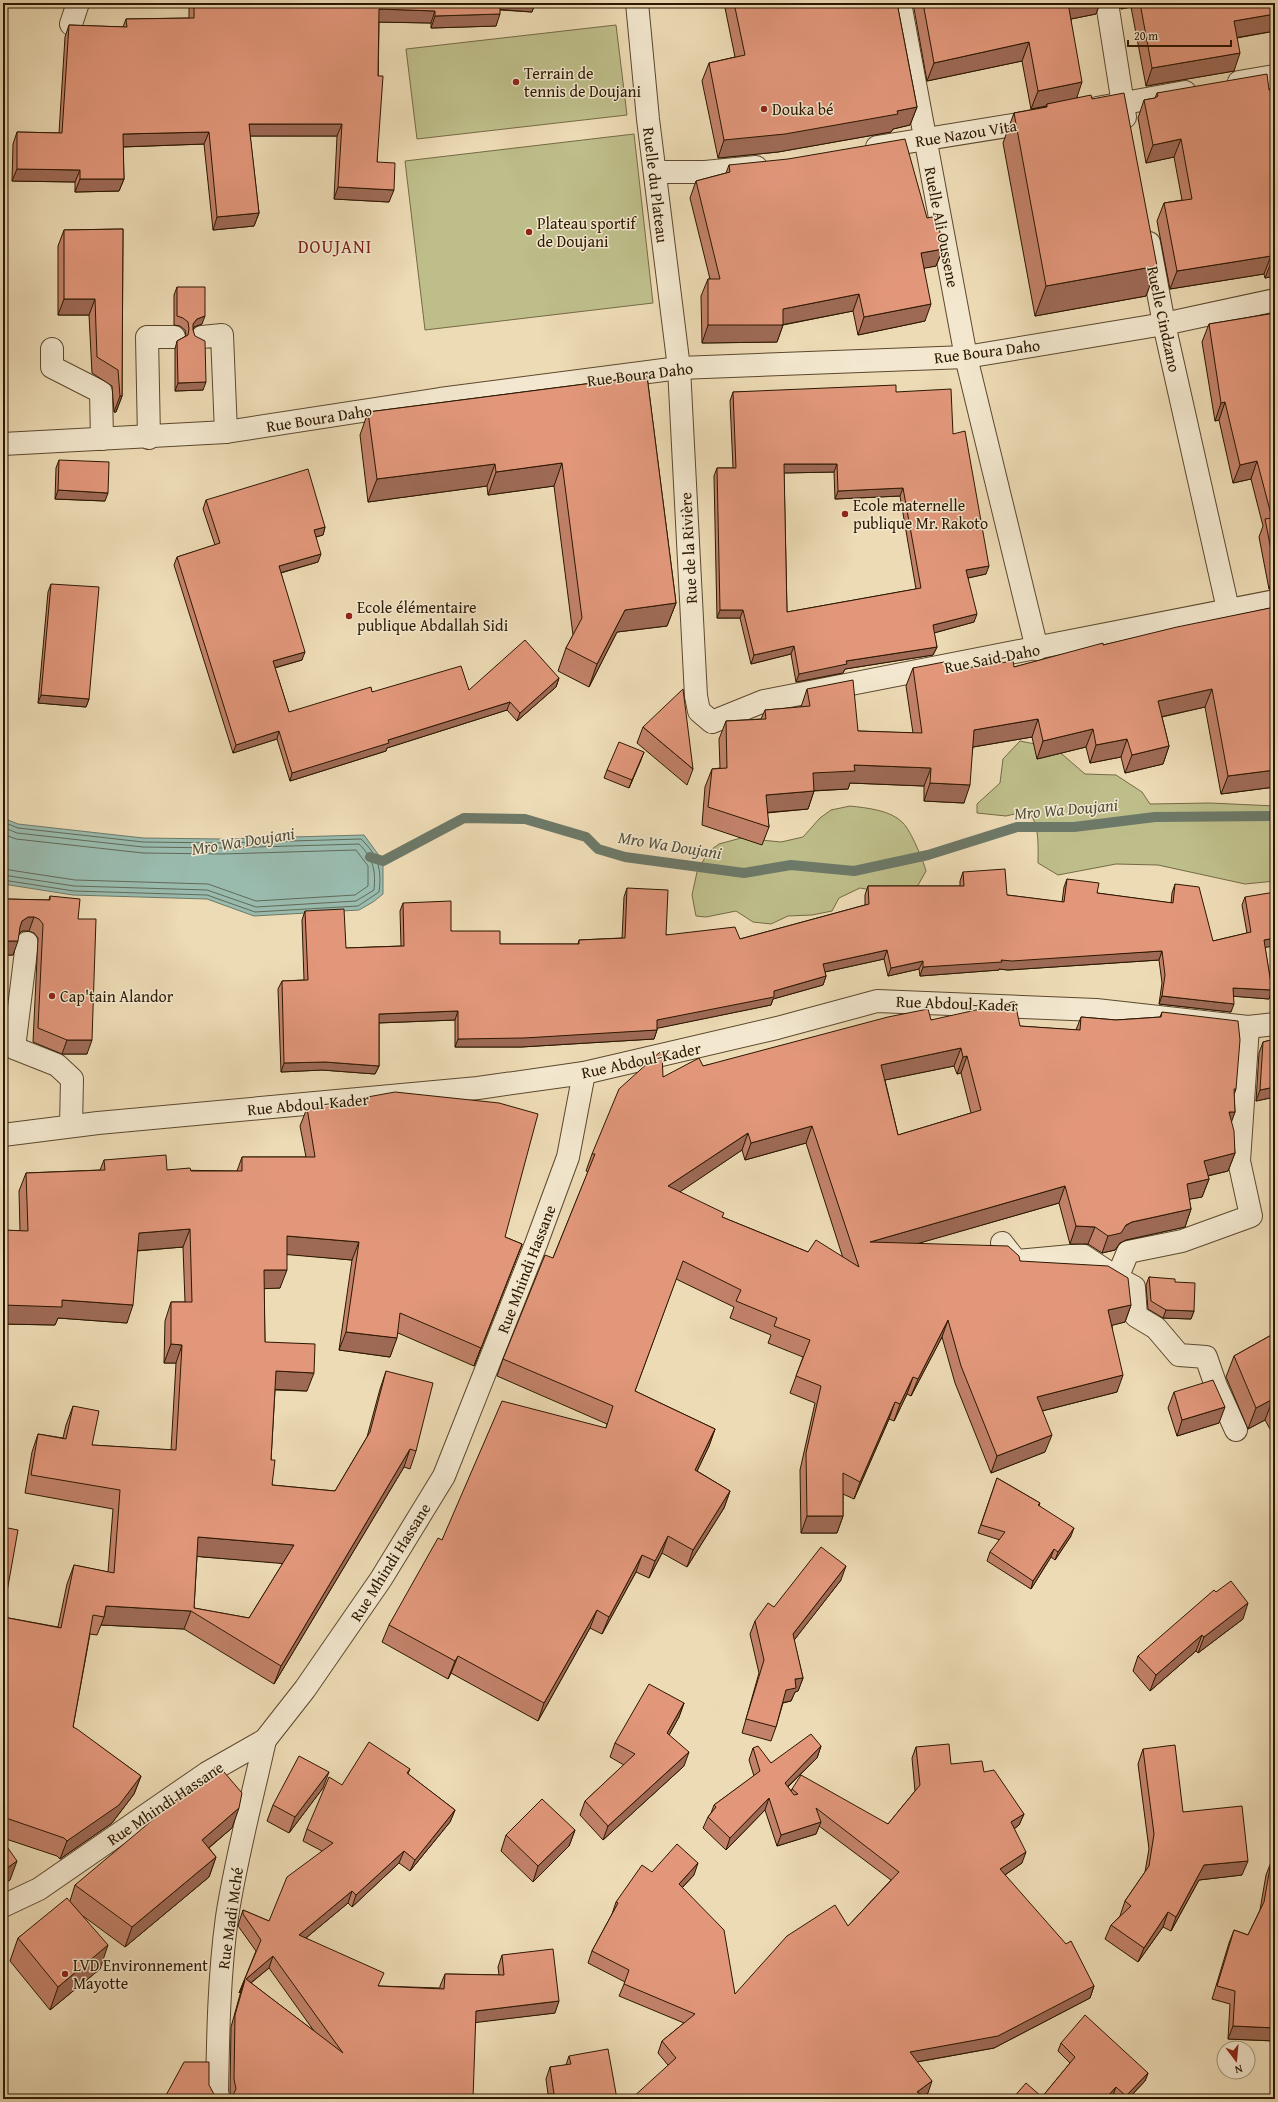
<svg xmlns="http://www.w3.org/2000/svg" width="1278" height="2102" font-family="'Gentium Book Plus',serif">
  <rect width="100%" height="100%" fill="#eddbb5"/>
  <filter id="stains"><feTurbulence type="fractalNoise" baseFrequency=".005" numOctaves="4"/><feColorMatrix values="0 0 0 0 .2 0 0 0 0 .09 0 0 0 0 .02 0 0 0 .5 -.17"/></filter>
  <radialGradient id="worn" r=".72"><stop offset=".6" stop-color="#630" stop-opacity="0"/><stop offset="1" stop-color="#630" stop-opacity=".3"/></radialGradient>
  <g fill="#bebe8a" stroke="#756a45">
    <polygon points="616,25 627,115 417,139 406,49"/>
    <polygon points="634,134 653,303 425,330 405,161"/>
    <path d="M1020,741L1055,748L1085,774L1116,775L1142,792L1150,804L1210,803L1275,806V881L1245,884L1158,865L1116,864L1058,875L1038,863C1038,848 1040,821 1027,811L1006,816L977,813V804L1000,783L1003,759Z"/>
    <path d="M850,806C867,808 891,810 903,823C911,831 923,860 926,871L917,887L887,893L860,888L839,898L832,911L812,915L788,916L771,924L753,922L736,911L706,917L696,916L692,895L697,872L708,852L719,844L741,838L781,842L803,837L820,818L831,810Z"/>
  </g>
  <polygon fill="#99bbae" stroke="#6d7968" points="3,818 18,824 143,838 222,839 364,835 383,861 383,894 373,902 359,910 254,916 207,899 73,895 3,884"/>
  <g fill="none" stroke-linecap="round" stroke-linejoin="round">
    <g stroke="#626957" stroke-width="1">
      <path d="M3,822L18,828L143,842L222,843L361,839C378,855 382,869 379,892L358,906L255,912L207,895L74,891L3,880"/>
      <path d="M3,827L17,833L143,847L222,848L359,844C373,858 376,870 374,890L356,901L256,907L207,890L74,886L3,875"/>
      <polyline points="3,834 16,839 143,853 222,854 356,850 368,866 368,886 355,895 256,901 208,884 75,880 3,869"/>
    </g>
    <polyline stroke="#6d7968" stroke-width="10" points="370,857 383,861 464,818 525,819 586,837 598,849 625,857 744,873 791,865 854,871 928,855 1017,827 1074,827 1155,817 1275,816"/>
    <g stroke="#5c482d" stroke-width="24">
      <g id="minor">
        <polyline points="637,3 648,119 679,368 696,696 699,711 712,722 764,701 1275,601"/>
        <polyline points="900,3 966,357 1037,649"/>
        <polyline points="1107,3 1125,117"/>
        <polyline points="71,24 78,3"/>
        <polyline points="1239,82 1275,76"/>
        <polyline points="1097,108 1185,92"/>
        <polyline points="877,147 1038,121"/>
        <polyline points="655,172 705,172 756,167"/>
        <polyline points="1149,243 1164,324 1228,609"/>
        <polyline points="202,337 222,335 226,432"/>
        <polyline points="52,349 52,367 101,392 102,439"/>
        <polyline points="149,438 147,337 174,337"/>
        <polyline points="3,444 226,432 440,399 679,368 966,357 1164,324 1275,300"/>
        <polyline points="27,943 14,1048 57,1065 72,1079 71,1126"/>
        <polyline points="3,1135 98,1123 478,1088 584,1073 777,1028 877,1001 1096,1010 1248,1027 1275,1024"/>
        <polyline points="1002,1243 1016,1261 1082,1255 1117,1278 1134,1287 1136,1316 1156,1328 1179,1355 1206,1357 1216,1386 1236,1430"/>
        <polyline points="1117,1278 1128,1252 1182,1241 1251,1216 1239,1161 1248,1027"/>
        <polyline points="3,1906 39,1889 207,1773 265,1740 305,1689 381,1579 444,1476 536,1244 568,1157 584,1073"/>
        <path d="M219,2099L217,2093C218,2035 219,1975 227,1917C236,1858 252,1799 265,1740"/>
      </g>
    </g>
    <use href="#minor" stroke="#f3e8cf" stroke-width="22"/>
  </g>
  <g fill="#c2826a" stroke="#2c1700" fill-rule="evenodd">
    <polygon points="189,3 535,3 532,12 500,10 496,26 431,28 431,23 379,22 377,162 389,202 334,199 337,136 250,136 259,213 254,226 213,230 204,144 123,147 124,179 119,191 75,192 75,182 12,181 13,144 17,132 59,133 65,37 69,25 123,27 126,19 189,18"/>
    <polygon points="724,3 897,3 917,107 910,125 893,129 891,132 778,152 718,158 702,81 709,63 735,57"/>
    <polygon points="913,3 1100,3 1096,14 1071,19 1077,98 1092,99 1157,266 1146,296 1035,316 1003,143 1014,113 1046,107 1046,106 1031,109 1022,61 927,81"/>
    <polygon points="1119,3 1275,3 1275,31 1237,38 1234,71 1146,86 1131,7 1121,9"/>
    <polygon points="1269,90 1275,90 1275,276 1265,278 1264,274 1170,289 1157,221 1164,203 1182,200 1174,157 1146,163 1138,118 1144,100 1155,98 1157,93"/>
    <polygon points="729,165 927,218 943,249 936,266 924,268 925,321 858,335 853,311 783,325 777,342 702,343 701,296 708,279 710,279 690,198 696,181 726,173"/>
    <polygon points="123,229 122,396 116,412 114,412 112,386 92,373 89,315 58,315 58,246 64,230"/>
    <polygon points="177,287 202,324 194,327 193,330 203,390 175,391 175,349 177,341 186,336 185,330 180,326 174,325 174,295"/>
    <polygon points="1275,313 1275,589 1269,589 1259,537 1263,526 1251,479 1233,483 1219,420 1215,421 1202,342 1209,324"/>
    <polygon points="647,376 676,603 667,626 617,632 589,687 558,671 566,648 573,635 554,486 488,495 487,486 368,502 360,435 368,412"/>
    <path d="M733,392H896L953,434L986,574L968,578L974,622L934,633L937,647L933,655L845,669L843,673L796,682L791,654L751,664L740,618H717L714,476L717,468H733L730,401ZM834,472L835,499L900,496L916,589L787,612L784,473Z"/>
    <polygon points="59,460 105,501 55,499 56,468"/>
    <polygon points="206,500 325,527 323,535 316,537 318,562 281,573 302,660 275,668 289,712 372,692 469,690 559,678 556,687 517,721 507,710 387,748 386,751 290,781 277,739 233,753 174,565 177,557 215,545 203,509"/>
    <polygon points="51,584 89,699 86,707 38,703 48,592"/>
    <polygon points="1275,607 1275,787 1221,794 1205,707 1162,717 1169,746 1163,764 1125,773 1121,757 1090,763 1086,747 1037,759 1032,737 973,747 964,803 924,801 924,786 850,783 848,789 814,791 808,809 767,813 769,827 762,845 702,825 705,787 712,769 720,768 719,739 726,721 761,719 765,710 801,707 807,689 858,731 913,733 906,686 913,668 946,671 1014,667 1103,645"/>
    <polygon points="643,727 693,769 687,785 637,743"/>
    <polygon points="641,760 629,788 604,778 607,770"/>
    <polygon points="963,872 1007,895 1062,902 1064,887 1067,879 1097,893 1171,903 1172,893 1175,884 1213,941 1247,933 1242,905 1245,897 1265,948 1272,990 1269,999 1233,996 1231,1012 1159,1004 1162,983 1159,960 1008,970 999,969 999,970 920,976 919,969 888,976 884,959 825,972 826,976 823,985 773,999 771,1005 657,1028 657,1030 654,1039 521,1047 455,1047 455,1020 379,1023 379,1066 375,1074 322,1070 281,1072 278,989 282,981 304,980 302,920 305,911 346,948 401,946 400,911 403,903 451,931 500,944 578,944 579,940 622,938 624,897 627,888 666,935 740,939 865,905 865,895 868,886 960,886 960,881"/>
    <polygon points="50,896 78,919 87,1054 62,1054 33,1042 38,938 34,933 29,931 22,931 19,934 13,955 3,955 3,905 5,899 49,900"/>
    <path d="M1162,1012L1236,1089L1234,1095L1235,1112L1231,1121L1235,1153L1228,1171L1208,1176L1209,1179L1202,1197L1189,1199L1191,1209L1185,1227L1126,1240L1120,1243L1115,1250L1102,1253L1088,1244H1070L1059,1203L919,1243L1020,1261L1131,1305L1125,1322L1112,1325L1117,1392L1042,1411L1045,1452L991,1473L955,1383L942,1337L911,1396L907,1394L894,1421L889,1419L854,1499L843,1494V1516L837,1533H801L800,1470L815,1403L790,1393L803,1357L768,1343L771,1335L730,1318L734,1307L676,1279L635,1391L715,1429L709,1446L697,1471L730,1491L724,1508L687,1567L662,1553L649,1578L636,1572L602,1634L590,1628L538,1721L451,1673L448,1679L382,1642L389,1625L442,1540L606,1428L607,1424L497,1376L503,1359L553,1258L588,1172L586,1171L592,1154L663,1077L703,1066L931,1020L1076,1030L1081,1017L1116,1020L1160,1017ZM954,1066L957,1074L961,1073L971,1113L898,1135L885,1080ZM806,1143L843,1258L808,1252L722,1217L679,1192L742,1150L745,1160Z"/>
    <polygon points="1275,1039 1275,1097 1256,1101 1259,1053 1263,1042"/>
    <path d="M307,1108L505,1237L522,1244L474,1366L398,1333L390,1357L339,1350L352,1260L287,1254L280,1288H264L265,1342L307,1391L275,1390L271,1460L272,1485L335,1491L367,1437L380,1389L386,1371L416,1451L410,1469L404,1467L274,1684L184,1629L101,1625L97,1635L90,1634L73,1727L141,1776L134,1794L112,1823L60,1859L57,1856L3,1838V1617L58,1627L67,1584L74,1565L108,1572L113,1509L25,1493L32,1452L38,1434L63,1438L66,1425L73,1406L92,1445L171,1450L176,1363H164L165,1321L171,1302H185L183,1247L137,1251L127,1323L58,1318L55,1325L3,1324V1230L20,1231L19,1191L26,1173L100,1170L104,1160L167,1170L237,1171L242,1157H306L300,1126ZM197,1556L203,1557L283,1563L249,1618L194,1608Z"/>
    <polygon points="1149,1277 1175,1282 1194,1311 1191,1319 1163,1318 1148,1309 1146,1285"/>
    <polygon points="1275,1333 1275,1438 1265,1420 1248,1429 1226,1377 1234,1356"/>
    <polygon points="1174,1392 1219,1423 1177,1436 1168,1408"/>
    <polygon points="997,1478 1040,1503 1039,1506 1071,1536 1055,1560 1051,1557 1031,1589 987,1561 990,1552 1000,1540 978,1533"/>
    <polygon points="841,1580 794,1640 803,1678 798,1691 795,1692 791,1701 783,1703 776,1727 771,1741 742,1733 759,1673 750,1634 755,1621 774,1607"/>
    <polygon points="1243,1619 1198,1653 1196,1651 1150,1691 1133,1671 1138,1656"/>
    <polygon points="684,1703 679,1717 669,1735 684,1766 603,1840 580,1815 585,1801 624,1765 610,1757 615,1743"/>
    <polygon points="821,1746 817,1758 788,1787 791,1791 792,1789 888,1824 915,1791 912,1758 916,1747 951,1764 984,1772 1024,1814 1019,1825 1014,1829 1022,1863 1005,1875 1094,1986 1090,1998 994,2048 917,2062 928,2093 924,2096 668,2065 658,2053 662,2041 684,2023 619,1996 625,1982 588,1963 592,1951 612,1914 616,1902 652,1872 694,1875 682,1888 735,1994 848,1926 891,1880 819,1826 816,1834 777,1846 765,1810 726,1850 703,1828 708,1817 711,1813 714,1805 754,1776 749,1760 753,1748 771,1763"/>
    <polygon points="1143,1749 1183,1812 1242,1875 1199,1880 1171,1931 1163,1927 1138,1962 1105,1939 1111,1925 1120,1916 1125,1901 1145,1872 1149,1849 1138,1764"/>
    <path d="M410,1769L408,1774L455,1810L450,1822L410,1871L399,1863L352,1907L348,1903L306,1938L379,1986L440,1988V1986L445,1974L499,1975L498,1967L502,1955L555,2013L475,2022L231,2097L230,2091L231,2027L241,1991L239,1993L256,1951L238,1926L239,1922L243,1910L269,1921L322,1851L303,1841L307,1829L342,1785ZM269,1968L314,2031L251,1983Z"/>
    <polygon points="323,1788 289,1833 267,1821 273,1805"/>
    <polygon points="232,1828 209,1848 216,1857 209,1877 125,1947 83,1916 100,1969 50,2010 10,1961 18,1938 70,1901 75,1885"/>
    <polygon points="575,1830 569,1846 533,1882 501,1851 506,1835"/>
    <polygon points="1271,1862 1275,2041 1228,2039 1230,2004 1212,1999 1229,1943 1234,1930 1248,1935 1260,1910 1266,1875"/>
    <polygon points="1061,2043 1148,2073 1145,2081 1128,2099 1117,2099 1113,2095 1042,2097 1070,2063 1058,2051"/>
    <polygon points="569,2056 617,2099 548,2094 546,2079 550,2067 566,2065"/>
  </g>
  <g fill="#9e6a56" stroke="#2c1700">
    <polygon points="498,3 535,3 532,12 495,9"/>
    <polygon points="1067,3 1100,3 1096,14 1061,21"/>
    <polygon points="1123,3 1133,3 1131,7 1121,9"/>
    <polygon points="379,9 435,11 431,23 374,22"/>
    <polygon points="500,14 496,26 431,28 435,16"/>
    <polygon points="1275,14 1275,31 1228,39 1234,21"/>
    <polygon points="1029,42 1022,61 927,81 934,63"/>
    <polygon points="1240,53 1234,71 1146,86 1152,68"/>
    <polygon points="1082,82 1076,100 1047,104 1046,106 1031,109 1038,91"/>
    <polygon points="917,107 910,125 893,129 891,132 778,152 718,158 724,140 897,111"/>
    <polygon points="249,124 342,124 337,136 244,136"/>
    <polygon points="209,132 204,144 119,147 123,134"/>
    <polygon points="1181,139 1174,157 1146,163 1153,145"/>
    <polygon points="17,169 80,170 75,182 12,181"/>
    <polygon points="80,179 124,179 119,191 75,192"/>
    <polygon points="338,187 394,190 389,202 334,199"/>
    <polygon points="259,213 254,226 213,230 217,217"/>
    <polygon points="943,249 936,266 915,270 921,253"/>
    <polygon points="1271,256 1264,274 1170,289 1177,271"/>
    <polygon points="1275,259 1275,276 1265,278 1272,260"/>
    <polygon points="1157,266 1146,296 1035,316 1046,286"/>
    <polygon points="859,294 853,311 781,325 783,325 777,342 702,343 708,325 783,309"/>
    <polygon points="64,299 95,299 89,315 58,315"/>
    <polygon points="931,304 925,321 858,335 864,317"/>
    <polygon points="205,316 202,324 194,327 190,332 193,324 197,319"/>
    <polygon points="206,382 203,390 175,391 178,383"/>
    <polygon points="120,396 122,396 116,412 114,412"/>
    <polygon points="1225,402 1219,420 1215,421 1221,403"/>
    <polygon points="1257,461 1251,479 1233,483 1240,465"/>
    <polygon points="562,463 554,486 488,495 496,472"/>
    <polygon points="495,464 487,486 368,502 377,479"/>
    <polygon points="784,464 837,464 834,472 781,473"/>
    <polygon points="903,488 900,496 835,499 838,491"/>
    <polygon points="58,490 108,493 105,501 55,499"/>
    <polygon points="325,527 323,535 311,538 314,530"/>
    <polygon points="321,554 318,562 276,574 279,566"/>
    <polygon points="989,566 986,574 963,579 966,570"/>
    <polygon points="1275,572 1275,589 1269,589"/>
    <polygon points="676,603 667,626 617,632 589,687 597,664 625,610"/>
    <polygon points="720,610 743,610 740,618 717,618"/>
    <polygon points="977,614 974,622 930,634 933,625"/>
    <polygon points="794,646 791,654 751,664 754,655"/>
    <polygon points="937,647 933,655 845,669 843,673 796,682 799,674 846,661"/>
    <polygon points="305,652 302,660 270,669 273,661"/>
    <polygon points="559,678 556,687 517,721 520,713"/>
    <polygon points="1212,689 1205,707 1151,719 1158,701"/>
    <polygon points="41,695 89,699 86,707 38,703"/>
    <polygon points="510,702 507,710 387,748 386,751 290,781 292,773 388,740"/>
    <polygon points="1038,719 1032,737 967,748 974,730"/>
    <polygon points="1093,729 1086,747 1037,759 1043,741"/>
    <polygon points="279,731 277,739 233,753 236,745"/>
    <polygon points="1127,739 1121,757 1090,763 1096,745"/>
    <polygon points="1169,746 1163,764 1125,773 1132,755"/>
    <polygon points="644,752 641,760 629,788 632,780"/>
    <polygon points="854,765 931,768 924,786 850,783 848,789 806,791 813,773"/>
    <polygon points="1275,770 1275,787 1221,794 1228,776"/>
    <polygon points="930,783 970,785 964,803 924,801"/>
    <polygon points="814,791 808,809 760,813 766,795"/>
    <polygon points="28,917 34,917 29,931 22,931 17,935 15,941 22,921"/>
    <polygon points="1275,938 1275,946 1261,948 1264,940"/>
    <polygon points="4,941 18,941 13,955 3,955 3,943"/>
    <polygon points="887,950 884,959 820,973 823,964"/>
    <polygon points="1162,951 1159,960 1008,970 999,969 999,970 920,976 923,967 1001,960"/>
    <polygon points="923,961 919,969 888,976 891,968"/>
    <polygon points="826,976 823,985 773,999 771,1005 654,1029 657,1020 774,991"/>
    <polygon points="1233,988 1272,990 1269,999 1230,996"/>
    <polygon points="1162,996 1234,1004 1231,1012 1159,1004"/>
    <polygon points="458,1011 455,1020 375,1023 379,1014"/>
    <polygon points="657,1030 654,1039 521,1047 455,1047 458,1039"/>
    <polygon points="67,1040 92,1040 87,1054 62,1054"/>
    <polygon points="961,1048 954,1066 875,1082 881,1065"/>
    <polygon points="967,1056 961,1073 957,1074 963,1057"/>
    <polygon points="325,1062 379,1066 375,1074 322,1070 281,1072 284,1063"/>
    <polygon points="1275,1087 1275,1097 1256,1101 1260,1090"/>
    <polygon points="1229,1112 1235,1112 1229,1129"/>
    <polygon points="812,1126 806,1143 745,1160 751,1143"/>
    <polygon points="748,1133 742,1150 662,1204 668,1186"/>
    <polygon points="1235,1153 1228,1171 1198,1178 1204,1161"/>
    <polygon points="1209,1179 1202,1197 1180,1201 1187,1184"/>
    <polygon points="1065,1186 1059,1203 864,1259 870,1242"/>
    <polygon points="1191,1209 1185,1227 1126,1240 1120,1243 1115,1250 1102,1253 1108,1236 1132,1222"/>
    <polygon points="1076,1226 1095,1227 1088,1244 1070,1244"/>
    <polygon points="190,1229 183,1247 132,1251 139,1233"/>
    <polygon points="287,1236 359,1242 352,1260 280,1254"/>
    <polygon points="522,1244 515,1262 474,1366 481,1348"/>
    <polygon points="264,1270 287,1270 280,1288 257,1289"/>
    <polygon points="62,1300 133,1305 127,1323 58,1318 55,1325 3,1324 3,1305"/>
    <polygon points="1131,1305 1125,1322 1102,1328 1108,1310"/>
    <polygon points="1166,1310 1194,1311 1191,1319 1163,1318"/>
    <polygon points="948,1320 942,1337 911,1396 918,1379"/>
    <polygon points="346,1332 397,1338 390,1357 339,1350"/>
    <polygon points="171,1344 182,1345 176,1363 164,1363"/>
    <polygon points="276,1371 314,1373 307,1391 270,1389"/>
    <polygon points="1123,1375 1117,1392 1030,1414 1037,1397"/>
    <polygon points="913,1377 907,1394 894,1421 900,1404"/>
    <polygon points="1273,1399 1265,1420 1248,1429 1256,1408"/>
    <polygon points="895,1402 889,1419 854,1499 860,1482"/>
    <polygon points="1225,1407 1219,1423 1177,1436 1182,1420"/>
    <polygon points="715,1429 709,1446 689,1488 695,1470"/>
    <polygon points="1052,1435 1045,1452 991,1473 997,1456"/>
    <polygon points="410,1449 404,1467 274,1684 281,1666"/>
    <polygon points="730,1491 724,1508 687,1567 693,1550"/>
    <polygon points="807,1516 843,1516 837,1533 801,1533"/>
    <polygon points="1074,1528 1071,1536 1055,1560 1058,1552"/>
    <polygon points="668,1536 662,1553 649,1578 655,1561"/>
    <polygon points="198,1537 294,1545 288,1564 192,1556"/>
    <polygon points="1054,1549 1051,1557 1031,1589 1033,1581"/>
    <polygon points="642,1555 636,1572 602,1634 609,1617"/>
    <polygon points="846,1566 841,1580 788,1648 793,1634"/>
    <polygon points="1248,1603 1243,1619 1198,1653 1204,1637"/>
    <polygon points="106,1606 191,1611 184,1629 101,1625 104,1617"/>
    <polygon points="597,1610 590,1628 538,1721 544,1703"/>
    <polygon points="1202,1635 1196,1651 1150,1691 1156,1675"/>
    <polygon points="458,1656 451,1673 448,1679 455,1661"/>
    <polygon points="803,1678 798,1691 795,1692 791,1701 781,1703 786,1690 795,1679"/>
    <polygon points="684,1703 679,1717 662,1748 667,1733"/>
    <polygon points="821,1746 817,1758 780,1794 785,1783"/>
    <polygon points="689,1752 684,1766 603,1840 608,1826"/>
    <polygon points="329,1772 323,1788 289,1833 295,1817"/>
    <polygon points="141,1776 134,1794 112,1823 60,1859 67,1841"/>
    <polygon points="769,1798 765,1810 726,1850 730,1838"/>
    <polygon points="239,1808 232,1828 194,1860 202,1840"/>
    <polygon points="455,1810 450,1822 410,1871 415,1860"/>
    <polygon points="1024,1814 1019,1825 1007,1834 1011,1822"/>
    <polygon points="821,1822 816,1834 777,1846 781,1835"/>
    <polygon points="575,1830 569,1846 533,1882 538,1866"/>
    <polygon points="404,1851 399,1863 352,1907 356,1895"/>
    <polygon points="1026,1852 1022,1863 996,1881 1000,1869"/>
    <polygon points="216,1857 209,1877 125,1947 132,1927"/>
    <polygon points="17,1861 10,1880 3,1885 3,1871"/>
    <polygon points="1248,1861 1242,1875 1199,1880 1171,1931 1176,1917 1204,1865"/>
    <polygon points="698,1863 694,1875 674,1896 679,1884"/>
    <polygon points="352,1891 348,1903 295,1947 299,1935"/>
    <polygon points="1168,1912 1163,1927 1138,1962 1144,1948"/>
    <polygon points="108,1945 100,1969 50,2010 58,1987"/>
    <polygon points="273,1956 269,1968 242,1990 246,1979"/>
    <polygon points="245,1980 241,1991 239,1993 244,1981"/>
    <polygon points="1094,1986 1090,1998 994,2048 905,2064 910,2052"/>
    <polygon points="559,2001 555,2013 472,2023 476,2011"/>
    <polygon points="1233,2026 1275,2028 1275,2041 1228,2039"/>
    <polygon points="1148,2073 1145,2081 1128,2099 1125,2099 1126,2096"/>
    <polygon points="932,2081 928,2093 920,2099 917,2092"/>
    <polygon points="1116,2087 1113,2095 1109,2099 1105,2099"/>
  </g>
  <g fill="#e2977b" stroke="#2c1700" fill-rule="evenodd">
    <polygon points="194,3 500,3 500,14 435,16 435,11 379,9 378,76 383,76 377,162 395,163 394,190 338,187 342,124 249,124 259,213 217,217 209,132 123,134 124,179 80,179 80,170 17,169 17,132 62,133 69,25 127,27 126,19 194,18"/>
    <polygon points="734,3 897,3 917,107 897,111 898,114 785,134 724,140 709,63 745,55"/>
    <polygon points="923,3 1068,3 1082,82 1038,91 1029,42 934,63"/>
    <polygon points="1140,3 1275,3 1275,14 1234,21 1240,53 1152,68"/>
    <polygon points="1267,74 1269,90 1275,90 1275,259 1272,260 1271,256 1177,271 1164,203 1192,199 1181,139 1153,145 1144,100 1155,98 1158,96 1157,93"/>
    <polygon points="1124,93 1157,266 1046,286 1014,113 1047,107 1047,104 1091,95 1092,99"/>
    <polygon points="905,139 927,218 937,216 943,249 921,253 931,304 864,317 859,294 783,309 783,325 708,325 708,279 720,279 696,181 730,172 729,165 788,159"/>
    <polygon points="123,229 122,396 120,396 118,370 97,357 95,299 64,299 64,230"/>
    <polygon points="177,287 205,287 205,316 197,319 193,324 193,330 195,336 205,341 206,382 178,383 177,341 188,335 189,329 188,322 183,318 177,316"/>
    <polygon points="1275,313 1275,570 1265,519 1272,518 1257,461 1240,465 1225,402 1221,403 1209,324"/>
    <polygon points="647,376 676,603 625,610 597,664 566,648 582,618 562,463 496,472 495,464 377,479 368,412"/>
    <path d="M896,385V392L951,389L953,434L965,431L989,566L966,570L977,614L933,625L937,647L846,661L847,664L799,674L794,646L754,655L743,610H720L717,468H736L733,392ZM784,464H837L838,491L903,488L921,588L787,612Z"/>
    <polygon points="59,460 109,462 108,493 58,490"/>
    <polygon points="308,469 325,527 314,530 321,554 279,566 305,652 273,661 289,712 371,687 372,692 461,666 469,690 525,640 559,678 520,713 510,702 388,740 389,743 292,773 279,731 236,745 177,557 220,543 206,500"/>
    <polygon points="51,584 99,587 89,699 41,695"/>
    <polygon points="1275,607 1275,770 1228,776 1212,689 1158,701 1169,746 1132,755 1127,739 1096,745 1093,729 1043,741 1038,719 974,730 970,785 930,783 931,768 854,765 855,771 813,773 814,791 766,795 769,827 708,807 712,769 727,768 726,721 766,719 765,710 810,706 807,689 853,680 858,731 922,733 913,668 944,662 946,671 1013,661 1014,667 1103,643 1103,645 1177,627"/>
    <polygon points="683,689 693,769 643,727"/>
    <polygon points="619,742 644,752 632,780 607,770"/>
    <polygon points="1005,869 1007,895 1064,902 1067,879 1099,883 1097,893 1173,903 1175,884 1199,887 1213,941 1251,932 1245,897 1275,892 1275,938 1264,940 1272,990 1233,988 1234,1004 1162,996 1165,975 1162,951 1012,961 1001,960 1002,962 923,967 923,961 891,968 887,950 823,964 826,976 774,991 774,997 657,1020 657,1030 524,1038 458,1039 458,1011 379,1014 379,1066 325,1062 284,1063 282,981 308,980 305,911 344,909 346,948 404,946 403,903 451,901 451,931 500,931 500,944 579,944 579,940 625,938 627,888 668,890 666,935 735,927 740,939 869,904 868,886 964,886 963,872"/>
    <polygon points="50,896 80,899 78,919 96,919 92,1040 67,1040 38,1028 43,924 39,919 34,917 28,917 22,921 20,927 18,941 4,941 5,899 50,900"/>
    <path d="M1012,1002H1015L1020,1026L1080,1030L1081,1017L1116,1020L1161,1017L1162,1012L1238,1021L1240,1040L1236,1089H1234L1235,1112H1229L1234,1131L1235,1153L1204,1161L1209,1179L1187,1184L1191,1209L1132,1222L1126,1225L1121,1233L1108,1236L1095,1227L1076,1226L1065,1186L870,1242L1008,1246L1019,1256L1020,1261L1108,1266L1128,1278L1131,1305L1108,1310L1123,1375L1037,1397L1052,1435L997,1456L961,1366L948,1320L918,1379L913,1377L900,1404L895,1402L860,1482L843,1473V1516H807L806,1453L821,1386L796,1376L810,1340L774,1326L777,1318L736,1301L741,1290L683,1261L635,1391L715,1429L695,1470L730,1491L693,1550L668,1536L655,1561L642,1555L609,1617L597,1610L544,1703L458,1656L455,1661L389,1625L438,1538L442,1540L502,1401L606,1428L613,1406L503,1359L545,1255L553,1258L595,1154H592L619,1089L660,1052H662L663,1077L699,1058L703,1066L888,1017L928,1009L931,1020ZM961,1048L963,1057L967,1056L981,1110L898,1135L881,1065ZM812,1126L859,1267L816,1240L808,1252L722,1217L724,1213L668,1186L748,1133L751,1143Z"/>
    <polygon points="1275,1039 1275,1087 1260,1090 1263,1042"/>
    <path d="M395,1092L499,1103L538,1114L505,1237L522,1244L481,1348L400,1313L397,1338L346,1332L359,1242L287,1236V1270H264L265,1342L315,1344L314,1373L276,1371L271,1460H275L272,1485L335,1491L370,1432L386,1371L433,1383L416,1451L410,1449L281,1666L191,1611L106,1606L104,1617L93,1615L73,1727L77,1729L141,1776L119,1805L67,1841L64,1838L3,1817V1617L61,1628L74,1565L114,1573L120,1490L31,1475L38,1434L66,1439L73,1406L99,1411L92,1445L176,1450L182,1345L171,1344V1302H192L190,1229L139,1233L133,1305L62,1300V1307L3,1305V1230L28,1231L26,1173L105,1170L104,1160L166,1155L167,1170L190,1168L191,1171H242V1157H315L307,1108ZM198,1537L294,1545L249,1618L194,1608Z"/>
    <polygon points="1149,1277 1175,1279 1175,1282 1195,1283 1194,1311 1166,1310 1151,1301"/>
    <polygon points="1275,1333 1275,1403 1273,1399 1256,1408 1234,1356"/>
    <polygon points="1213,1380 1225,1407 1182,1420 1174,1392"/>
    <polygon points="997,1478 1040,1503 1038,1505 1074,1528 1058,1552 1054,1549 1033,1581 990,1552 1005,1532 981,1525"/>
    <polygon points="3,1527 18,1530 3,1614"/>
    <polygon points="821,1547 846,1566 793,1634 803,1678 795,1679 796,1688 786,1690 776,1727 746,1719 764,1660 755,1621 768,1603 774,1607"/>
    <polygon points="1231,1581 1248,1603 1204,1637 1202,1635 1156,1675 1138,1656 1214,1590 1216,1592"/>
    <polygon points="649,1684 684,1703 667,1733 689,1752 608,1826 585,1801 635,1754 615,1743"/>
    <polygon points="811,1734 821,1746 785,1783 794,1795 798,1794 792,1789 801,1775 888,1824 920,1785 916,1747 949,1744 951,1764 982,1761 984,1772 994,1770 1024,1814 1011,1822 1026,1852 1000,1869 1066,1944 1071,1941 1094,1986 998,2036 910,2052 932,2081 917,2092 929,2099 631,2099 676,2058 662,2041 695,2014 624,1984 629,1970 592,1951 618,1903 616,1902 642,1865 652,1872 677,1844 698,1863 679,1884 724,1930 735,1994 787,1936 835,1905 848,1926 899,1872 816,1808 821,1822 781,1835 769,1798 730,1838 708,1817 716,1807 714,1805 760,1771 753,1748 758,1746 771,1763"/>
    <path d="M369,1742L410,1769L407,1773L455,1810L415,1860L404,1851L356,1895L352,1891L299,1935L384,1973L378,1986L444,1989L445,1974L504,1975L502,1955L553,1949L559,2001L476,2011L473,2099H227L233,2095L236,2089L234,2079L235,2015L245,1980L244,1981L261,1940L243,1914V1910L269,1921L287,1877L333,1843L307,1829L329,1777L342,1785ZM273,1956L343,2053L246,1979Z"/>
    <polygon points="1175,1745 1183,1812 1242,1806 1248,1861 1204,1865 1176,1917 1168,1912 1144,1948 1111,1925 1131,1906 1125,1901 1149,1866 1154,1834 1143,1749"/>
    <polygon points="299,1756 329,1772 295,1817 273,1805"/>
    <polygon points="218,1765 242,1793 239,1808 202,1840 216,1857 132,1927 75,1885"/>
    <polygon points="542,1799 575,1830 538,1866 506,1835"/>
    <polygon points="3,1841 17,1861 3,1871"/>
    <polygon points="1271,1862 1275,1864 1275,2028 1233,2026 1235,1991 1217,1986 1234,1930 1248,1935 1264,1902"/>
    <polygon points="67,1898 108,1945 58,1987 18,1938"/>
    <polygon points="1085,2015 1148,2073 1126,2096 1116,2087 1105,2099 1012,2099 1026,2083 1042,2097 1075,2057 1061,2043"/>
    <polygon points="608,2049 617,2099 513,2099 554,2094 550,2067 571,2064 569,2056"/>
    <polygon points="184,2062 209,2062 209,2085 215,2096 220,2099 164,2099"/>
  </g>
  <g fill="#8f2418" stroke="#f3e8cf" stroke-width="1.5">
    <circle cx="516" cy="82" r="4"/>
    <circle cx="764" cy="109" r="4"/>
    <circle cx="529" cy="232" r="4"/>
    <circle cx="845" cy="514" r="4"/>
    <circle cx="349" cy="616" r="4"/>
    <circle cx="52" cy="996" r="4"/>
    <circle cx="65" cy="1974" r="4"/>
  </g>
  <g text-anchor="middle" stroke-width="3" stroke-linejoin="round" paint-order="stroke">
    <g font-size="16" fill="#2c1700" stroke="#f3e8cf" text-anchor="start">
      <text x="524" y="79">Terrain de<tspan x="524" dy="18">tennis de Doujani</tspan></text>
      <text x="772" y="115">Douka bé</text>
      <text x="537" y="229">Plateau sportif<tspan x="537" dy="18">de Doujani</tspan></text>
      <text x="853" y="511">Ecole maternelle<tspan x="853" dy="18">publique Mr. Rakoto</tspan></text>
      <text x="357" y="613">Ecole élémentaire<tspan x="357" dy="18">publique Abdallah Sidi</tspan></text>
      <text x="60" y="1002">Cap'tain Alandor</text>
      <text x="73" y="1971">LVD Environnement<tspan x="73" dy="18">Mayotte</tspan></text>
    </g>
    <g font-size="16" fill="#2c1700" stroke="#f3e8cf">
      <text transform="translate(966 133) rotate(-9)" y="6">Rue Nazou Vita</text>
      <text transform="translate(656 185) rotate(83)" y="6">Ruelle du Plateau</text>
      <text transform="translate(942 227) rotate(79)" y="6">Ruelle Ali Oussene</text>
      <text transform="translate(1164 319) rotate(78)" y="6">Ruelle Cindzano</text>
      <text transform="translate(987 351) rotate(-7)" y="6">Rue Boura Daho</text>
      <text transform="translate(640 374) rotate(-7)" y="6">Rue Boura Daho</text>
      <text transform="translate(319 418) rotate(-9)" y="6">Rue Boura Daho</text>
      <text transform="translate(688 548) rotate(-93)" y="6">Rue de la Rivière</text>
      <text transform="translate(992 658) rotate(-11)" y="6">Rue Said-Daho</text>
      <text transform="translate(957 1003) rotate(2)" y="6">Rue Abdoul-Kader</text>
      <text transform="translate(641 1060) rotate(-12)" y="6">Rue Abdoul-Kader</text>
      <text transform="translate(308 1104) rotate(-5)" y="6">Rue Abdoul-Kader</text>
      <text transform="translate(526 1269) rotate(-69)" y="6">Rue Mhindi Hassane</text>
      <text transform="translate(390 1562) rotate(-58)" y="6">Rue Mhindi Hassane</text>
      <text transform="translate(165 1803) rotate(-34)" y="6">Rue Mhindi Hassane</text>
      <text transform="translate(230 1918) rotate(-82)" y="6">Rue Madi Mché</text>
    </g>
    <g font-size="17" font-style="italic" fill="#52503d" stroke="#f3e8cf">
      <text transform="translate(1066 809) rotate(-5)" y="6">Mro Wa Doujani</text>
      <text transform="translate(243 841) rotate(-9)" y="6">Mro Wa Doujani</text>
      <text transform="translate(670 845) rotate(9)" y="6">Mro Wa Doujani</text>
    </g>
    <g font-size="18" letter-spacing="1" fill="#7a1f14" stroke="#f3e8cf">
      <text x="335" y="253">DOUJANI</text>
    </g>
  </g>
  <rect width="1278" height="2102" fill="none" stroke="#eddbb5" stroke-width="16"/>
  <rect x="4" y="4" width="1270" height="2094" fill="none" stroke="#2c1700" stroke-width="2"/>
  <rect x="8" y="8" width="1262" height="2086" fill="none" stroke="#2c1700"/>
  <g transform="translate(1236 2060) rotate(164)"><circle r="19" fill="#f3e8cf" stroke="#a3947c"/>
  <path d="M0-3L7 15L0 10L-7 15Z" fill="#8f2418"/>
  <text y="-6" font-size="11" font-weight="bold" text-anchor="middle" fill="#2c1700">N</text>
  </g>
  <path d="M1128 40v6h103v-6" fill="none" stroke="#2c1700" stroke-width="2"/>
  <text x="1134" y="40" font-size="12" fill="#2c1700" stroke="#f3e8cf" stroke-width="3" paint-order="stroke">20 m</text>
  <rect width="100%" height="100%" filter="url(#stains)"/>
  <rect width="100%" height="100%" fill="url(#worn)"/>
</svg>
